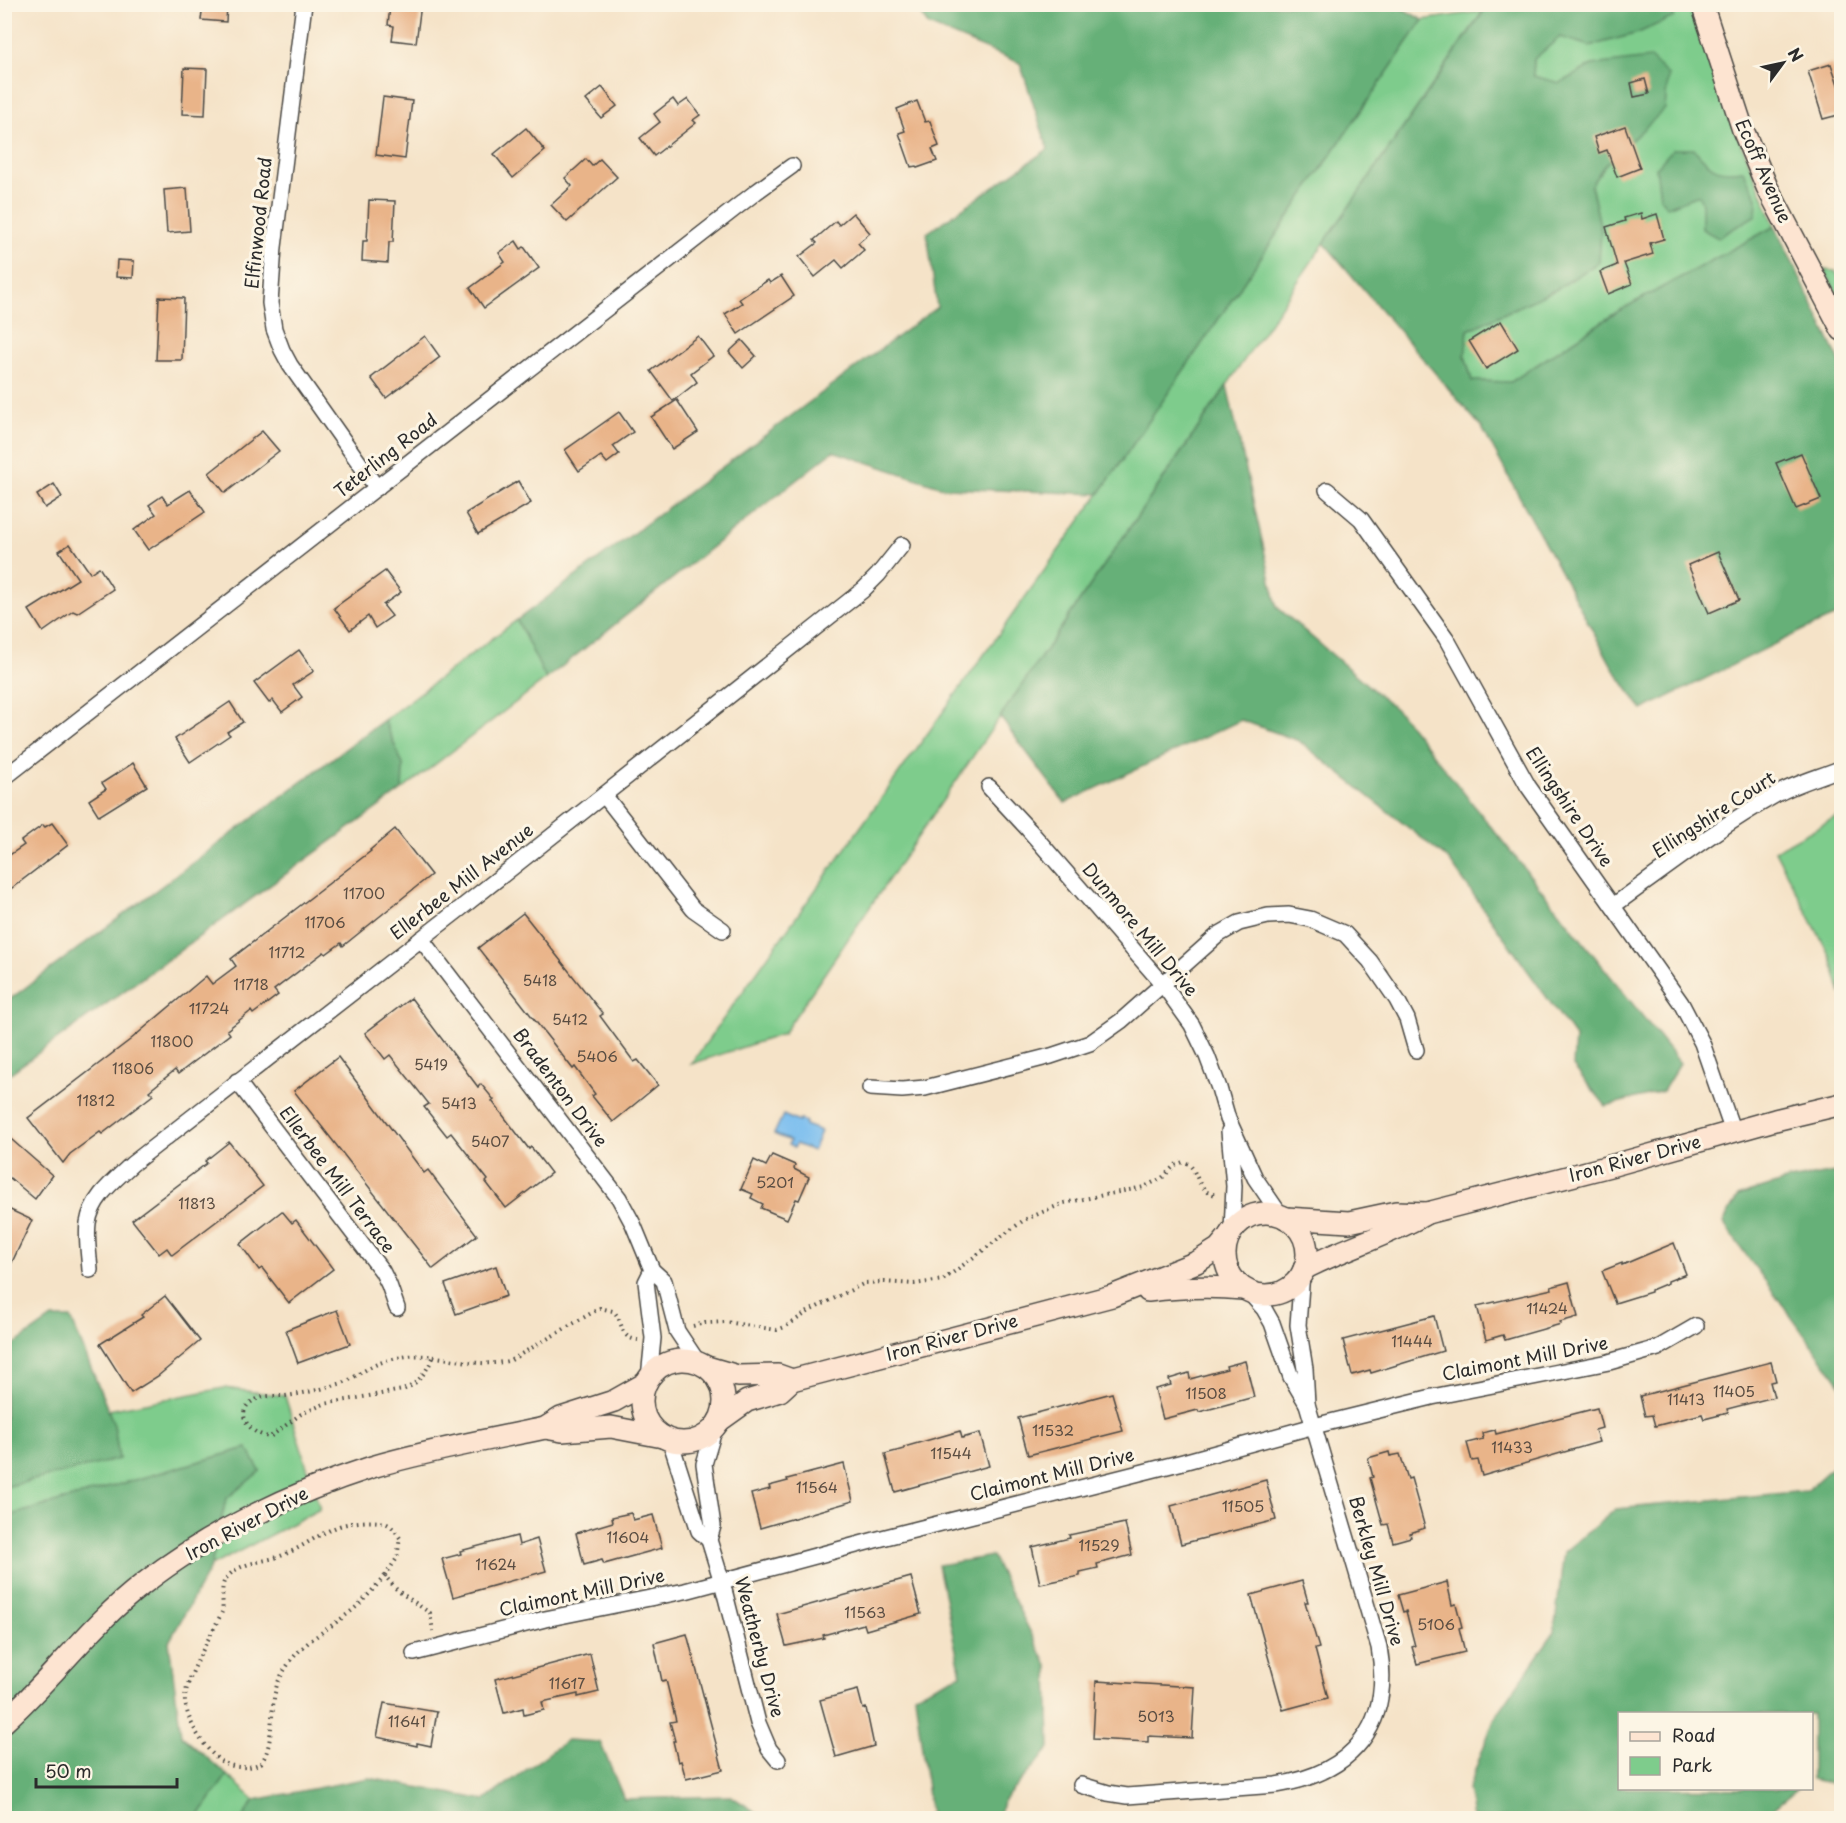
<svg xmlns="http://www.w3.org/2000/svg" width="1846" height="1823" font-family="'Playpen Sans',sans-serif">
  <rect width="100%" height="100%" fill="#fcf5e5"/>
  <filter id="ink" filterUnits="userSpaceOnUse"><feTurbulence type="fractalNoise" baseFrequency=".0167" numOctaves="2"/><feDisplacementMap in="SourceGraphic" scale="12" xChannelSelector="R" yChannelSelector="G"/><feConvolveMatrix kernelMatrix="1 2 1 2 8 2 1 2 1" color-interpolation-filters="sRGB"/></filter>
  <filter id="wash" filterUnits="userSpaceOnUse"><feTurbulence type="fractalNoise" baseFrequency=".008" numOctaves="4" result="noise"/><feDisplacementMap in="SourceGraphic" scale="24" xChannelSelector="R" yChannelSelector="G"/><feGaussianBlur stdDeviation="1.35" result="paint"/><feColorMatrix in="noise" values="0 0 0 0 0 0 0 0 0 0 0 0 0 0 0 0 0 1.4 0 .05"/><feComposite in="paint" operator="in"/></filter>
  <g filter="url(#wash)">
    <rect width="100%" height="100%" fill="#f5e3c8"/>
    <g fill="#7ecc8c" stroke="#547c5c" stroke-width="1.5">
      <polygon points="1668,5 1693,5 1737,133 1775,226 1617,312 1511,382 1472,381 1465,356 1468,330 1557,289 1601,230 1591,185 1604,166 1592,65 1560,84 1533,76 1534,59 1560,37 1590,46 1638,33 1674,16"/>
      <polygon points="1483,11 783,1034 691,1064 1099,494 1423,20"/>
      <polygon points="1824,270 1835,271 1841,280 1841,301"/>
      <polygon points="517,620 546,679 402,790 403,765 384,720"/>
      <polygon points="1841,814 1841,994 1831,958 1775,851"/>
      <polygon points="224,1388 285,1396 320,1509 211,1566 226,1499 260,1471 247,1448 5,1517 4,1487 119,1459 114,1425 108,1410"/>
      <polygon points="227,1775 255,1800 242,1818 197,1818"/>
    </g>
    <g fill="#66b078" stroke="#486e52" stroke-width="1.5">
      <polygon points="1396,5 1423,20 1099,494 945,488 833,451 546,679 517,620 937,307 927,233 1048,149 1020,63 928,25 914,5"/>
      <polygon points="1488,5 1668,5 1674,17 1638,33 1590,46 1560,37 1534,59 1533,76 1560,83 1592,65 1650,58 1668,75 1665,109 1604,166 1591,185 1601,230 1599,262 1557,289 1468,330 1465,356 1472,381 1511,382 1617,312 1775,226 1841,364 1841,614 1803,630 1642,710 1612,666 1482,428 1324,243"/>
      <path d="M1673,149H1694C1710,168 1717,174 1743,170L1757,198L1756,215L1718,238L1702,229V204L1699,195L1667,207L1660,197L1656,168Z"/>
      <polygon points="1227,386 1277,607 1400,713 1680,1063 1663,1091 1606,1106 1573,1066 1575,1037 1448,859 1299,741 1241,720 1065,803 1000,717"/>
      <polygon points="384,720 403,765 402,790 5,1077 5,1003"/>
      <polygon points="1841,1171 1842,1171 1841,1385 1723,1223 1738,1196 1789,1180"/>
      <polygon points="52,1318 71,1318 114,1425 119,1459 5,1487 5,1351"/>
      <polygon points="247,1448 260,1471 226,1499 211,1566 169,1642 181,1735 227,1775 197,1818 5,1818 5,1517"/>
      <polygon points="1841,1459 1841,1786 1812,1779 1812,1714 1620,1714 1620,1788 1797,1789 1766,1814 1766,1818 1473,1818 1468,1789 1494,1719 1554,1632 1564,1552 1616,1509 1806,1491"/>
      <polygon points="992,1556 1048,1667 1050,1748 1003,1801 999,1818 923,1818 930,1812 915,1695 961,1674 938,1565"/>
      <polygon points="567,1740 600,1742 624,1799 731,1796 765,1818 242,1818 255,1800 369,1778 485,1800"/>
    </g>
    <polygon fill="#79bdef" stroke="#52748d" stroke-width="1.5" points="783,1115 799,1122 800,1120 806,1122 805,1125 821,1131 813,1151 796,1144 794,1148 788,1145 790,1141 774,1134"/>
    <g id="blocks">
      <g fill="#e9b489">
        <polygon points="203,4 227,4 226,22 201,20"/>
        <polygon points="399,4 421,4 416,43 392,40 394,26 388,25 390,6 398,7"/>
        <polygon points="1831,64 1842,96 1842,114 1823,119 1808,71"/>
        <polygon points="184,68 207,69 205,115 182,114"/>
        <polygon points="1645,79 1649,94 1634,97 1631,83"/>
        <polygon points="602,87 617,106 601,118 586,100"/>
        <polygon points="383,97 412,101 405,159 376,155"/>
        <polygon points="673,99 678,106 688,99 700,115 693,120 696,123 654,156 640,138 660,122 654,114"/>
        <polygon points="917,101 925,122 930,121 939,146 932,149 937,161 917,168 916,166 911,167 899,133 905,131 897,109"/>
        <polygon points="1625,126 1640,168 1617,177 1607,150 1599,153 1594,137"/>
        <polygon points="526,128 545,151 513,178 494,154"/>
        <polygon points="586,159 592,166 600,159 617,177 567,222 551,205 572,186 565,178"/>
        <polygon points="187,188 190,231 167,233 164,190"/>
        <polygon points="369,200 395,201 393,242 389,242 388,263 362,261 363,241 367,241"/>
        <polygon points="853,213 870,233 858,243 864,250 843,268 836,260 815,277 799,257 817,243 814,240 836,221 839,225"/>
        <polygon points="1641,213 1642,219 1657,214 1664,239 1650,243 1653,254 1624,263 1632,284 1608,294 1600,272 1617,265 1606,227 1625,221 1624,218"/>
        <polygon points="516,241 521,249 524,247 539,268 484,308 470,288 505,262 499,253"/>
        <polygon points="117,260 134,261 133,278 116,277"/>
        <polygon points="781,276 794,296 738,334 725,314 742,303 739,299 768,280 770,283"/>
        <polygon points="159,297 184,298 182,360 156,360"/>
        <polygon points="1501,321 1518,349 1486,369 1469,341"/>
        <polygon points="425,336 440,357 386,398 371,378"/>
        <polygon points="698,336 713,356 691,373 697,382 673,401 651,371"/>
        <polygon points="742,340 756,356 743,368 729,352"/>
        <polygon points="677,400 698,432 672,449 651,417"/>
        <polygon points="619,412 633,432 613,446 619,454 607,463 601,456 579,471 565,450"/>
        <polygon points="262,431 279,451 225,493 209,473"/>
        <polygon points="1801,453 1821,499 1796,509 1776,463"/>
        <polygon points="518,481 531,503 478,534 466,513"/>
        <polygon points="54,484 62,497 45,508 37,495"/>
        <polygon points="190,490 205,512 148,550 134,530 156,514 149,505 162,496 168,504"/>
        <polygon points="70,544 90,573 99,567 113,589 77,613 73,611 43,632 29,610 78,579 59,551"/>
        <polygon points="1718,552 1739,600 1709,613 1688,565"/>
        <polygon points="385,571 401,592 383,605 392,616 375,628 368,616 350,630 334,608"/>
        <polygon points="299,650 314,671 293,685 302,697 282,712 273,700 269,703 254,683"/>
        <polygon points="230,702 243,722 227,732 230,735 190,762 175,739"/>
        <polygon points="133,763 147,786 99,816 89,800 106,789 102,783"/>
        <polygon points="52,823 68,845 4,894 4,859 24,845 21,841 43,825 45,827"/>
        <polygon points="395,829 431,875 343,946 341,943 326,954 324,952 274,990 278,995 253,1014 251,1011 227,1030 230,1034 178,1074 175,1070 149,1091 153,1095 102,1134 100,1132 70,1154 63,1163 28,1118 130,1040 206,976 212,984 236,966 231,959 371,851 370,850"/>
        <polygon points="523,913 603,1014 600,1016 634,1062 638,1060 658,1085 613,1122 592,1096 595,1094 575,1067 573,1069 478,948"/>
        <polygon points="411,998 478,1087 481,1084 494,1100 492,1101 529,1149 531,1147 551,1173 506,1208 486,1182 488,1180 451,1133 447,1136 424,1107 429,1104 390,1055 385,1059 365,1033"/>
        <polygon points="338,1057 424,1173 428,1170 477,1235 433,1269 294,1091"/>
        <polygon points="4,1133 52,1175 35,1199 4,1173"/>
        <polygon points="229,1142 263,1186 172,1255 167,1248 159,1254 132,1220 207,1163 205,1161"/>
        <polygon points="772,1155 795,1165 794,1169 809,1177 799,1200 796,1199 787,1219 761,1208 763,1204 751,1198 753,1194 741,1189 754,1160 766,1166"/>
        <polygon points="4,1207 32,1220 4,1279"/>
        <polygon points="282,1211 292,1223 296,1220 333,1269 289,1303 262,1268 259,1270 240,1244"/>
        <polygon points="1674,1243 1686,1274 1668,1281 1668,1283 1651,1290 1651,1292 1615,1303 1602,1271 1622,1263 1622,1265"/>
        <polygon points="496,1266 506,1296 456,1314 445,1284"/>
        <polygon points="1569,1282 1578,1317 1560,1322 1561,1324 1505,1340 1503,1335 1486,1340 1477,1306 1552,1289 1551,1287"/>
        <polygon points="165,1296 200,1341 158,1376 131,1393 100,1344 143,1317 141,1315"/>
        <polygon points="337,1310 350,1344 298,1363 286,1330"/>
        <polygon points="1434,1316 1443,1351 1371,1373 1370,1370 1352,1375 1343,1340"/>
        <polygon points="1245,1361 1254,1397 1199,1412 1198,1410 1163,1419 1155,1389 1171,1385 1169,1379 1189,1373 1190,1379 1227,1369 1226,1366"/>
        <polygon points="1771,1362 1776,1381 1770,1382 1774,1397 1727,1409 1728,1413 1704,1419 1702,1414 1655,1426 1652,1415 1645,1416 1640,1396"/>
        <polygon points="1112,1393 1123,1431 1028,1455 1018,1418"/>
        <polygon points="1597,1408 1602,1428 1595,1430 1599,1442 1482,1476 1478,1460 1472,1461 1467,1443 1483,1439 1482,1433 1495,1430 1496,1434"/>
        <polygon points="960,1431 962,1438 980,1433 989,1466 895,1492 885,1454 904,1449 904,1447"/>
        <polygon points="1389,1452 1390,1456 1400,1454 1408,1479 1411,1478 1425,1528 1410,1533 1411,1537 1393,1542 1388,1524 1383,1525 1370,1478 1373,1477 1368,1458"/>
        <polygon points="844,1464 853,1501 760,1528 751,1494 770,1489 769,1486 788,1481 787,1479"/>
        <polygon points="1266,1480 1276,1520 1181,1544 1171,1506"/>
        <polygon points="631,1513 633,1520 653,1515 662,1548 604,1564 602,1560 584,1565 576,1533 613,1522 612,1517"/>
        <polygon points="1125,1523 1132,1555 1097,1564 1098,1568 1080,1572 1080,1576 1040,1584 1032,1547 1070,1538 1069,1535"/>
        <polygon points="517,1536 519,1545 537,1539 546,1571 453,1597 442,1559 461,1554 460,1551"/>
        <polygon points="911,1577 921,1614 866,1630 864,1624 823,1635 824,1638 786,1646 777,1614"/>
        <polygon points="1302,1581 1308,1602 1305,1602 1319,1648 1315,1649 1328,1698 1283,1710 1251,1595"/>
        <polygon points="1447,1582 1452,1605 1456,1604 1462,1627 1459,1628 1465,1652 1417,1664 1412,1647 1415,1646 1406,1611 1403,1612 1398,1595"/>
        <polygon points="687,1634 723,1770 686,1779 681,1761 678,1762 673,1741 675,1741 670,1722 676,1721 666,1680 662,1681 654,1643"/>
        <polygon points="590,1654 599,1692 578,1697 578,1694 542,1702 544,1710 524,1715 523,1708 504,1713 495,1679"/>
        <polygon points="1096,1681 1195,1687 1192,1738 1148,1736 1148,1742 1093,1739"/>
        <polygon points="858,1690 863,1709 866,1708 874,1746 836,1757 820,1700"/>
        <polygon points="384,1703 437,1712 431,1746 417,1743 417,1746 377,1737"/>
      </g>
    </g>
  </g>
  <g filter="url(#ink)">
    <use href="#blocks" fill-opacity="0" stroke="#494743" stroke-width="1.5"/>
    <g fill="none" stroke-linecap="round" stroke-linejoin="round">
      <g stroke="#494743" stroke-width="18">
        <g id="street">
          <polyline points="304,4 274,247 270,303 274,329 282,350 290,365 377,488"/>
          <polyline points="1327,490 1361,519 1446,638 1528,786 1681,1003 1702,1043 1733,1132"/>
          <polyline points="4,778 756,192 792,166"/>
          <polyline points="989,787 1029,830 1162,983 1192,1025 1207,1056 1219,1088 1228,1119 1255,1178 1281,1216"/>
          <polyline points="604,795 693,909 723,930"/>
          <path d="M1613,906C1667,867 1720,826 1777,794C1797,783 1820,777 1842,768"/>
          <polyline points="421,939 619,1198 633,1224 652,1270 664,1281 677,1331 697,1361"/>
          <polyline points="237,1081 382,1271 389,1285 397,1308"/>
          <polyline points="870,1088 902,1090 925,1088 1051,1056 1090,1043 1121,1021 1218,935 1239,923 1268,916 1289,915 1310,919 1345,934 1370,961 1397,1000 1407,1019 1416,1050"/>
          <polyline points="1229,1131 1234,1186 1232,1231"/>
          <path d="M90,1270C89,1255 86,1238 88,1223C92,1197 114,1181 132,1164L461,908L863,590L878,575L902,545"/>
          <polyline points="1247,1290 1264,1309 1272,1323 1291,1377 1307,1404 1305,1369 1298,1325 1302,1272"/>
          <polyline points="649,1378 653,1338 646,1282 652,1270"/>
          <polyline points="715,1427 704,1464 713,1526 709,1540 722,1582 758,1723 769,1749 778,1760"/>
          <polyline points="670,1440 699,1531 709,1540"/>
          <polyline points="414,1653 545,1619 685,1591 886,1537 1183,1462 1314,1426 1432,1397 1609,1362 1658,1348 1696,1326"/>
          <path d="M1081,1785L1108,1793L1127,1796L1276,1785C1353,1773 1393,1725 1379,1647L1307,1404"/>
        </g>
      </g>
      <g stroke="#494743" stroke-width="24">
        <g id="secondary">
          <polyline points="1702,4 1743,130 1767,187 1842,330"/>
          <circle cx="1266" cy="1254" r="41"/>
          <polyline points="1286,1218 1349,1222 1396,1212 1427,1213 1614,1165 1775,1120 1842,1104"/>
          <path d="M1304,1269C1344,1248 1388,1236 1427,1213"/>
          <path d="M1148,1291C1181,1287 1211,1286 1243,1289"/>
          <circle cx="683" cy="1401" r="41"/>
          <polyline points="707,1367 738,1376 778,1375 792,1380"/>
          <polyline points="719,1421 747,1401 780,1391 792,1380 1112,1296 1197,1262 1219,1248 1229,1236"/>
          <polyline points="545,1428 562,1431 611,1427 663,1437"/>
          <path d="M4,1722C53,1678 91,1624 143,1584C208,1533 294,1492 372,1467C429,1450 488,1440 545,1428L561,1418L614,1401L646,1383"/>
        </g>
      </g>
      <g stroke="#494743" stroke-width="4" stroke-dasharray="1.5 4.5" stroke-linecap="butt">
        <polyline points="693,1326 705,1323 726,1322 777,1330 785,1327 811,1310 865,1283 884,1282 914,1284 943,1280 1024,1220 1064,1203 1144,1187 1162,1178 1175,1165 1183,1162 1189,1164 1193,1169 1200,1184 1207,1192 1218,1196"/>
        <path d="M433,1358C425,1373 419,1383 403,1390L324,1404L301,1414L270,1437C247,1434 232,1409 257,1399C265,1395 276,1396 285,1396C302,1394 322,1389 339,1384C351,1381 360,1372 371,1367C380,1362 392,1359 402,1357C435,1350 475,1371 511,1360L600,1308L613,1311C625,1322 618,1338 638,1340"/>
        <path d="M385,1576L397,1558L400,1538C396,1532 393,1527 387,1524C377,1519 347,1522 337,1527C318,1534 302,1548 283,1555C264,1563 238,1561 225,1580C220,1587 224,1603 222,1612C213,1632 183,1682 185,1702C188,1722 202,1745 217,1758C229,1768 247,1770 261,1763C276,1744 268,1700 280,1678C298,1643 321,1635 350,1612C363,1602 374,1588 385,1576L398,1591L430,1613L433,1631"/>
      </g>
      <use href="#street" stroke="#fff" stroke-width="15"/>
      <use href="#secondary" stroke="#fde4d1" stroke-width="21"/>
    </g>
  </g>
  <g text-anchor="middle" stroke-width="6" stroke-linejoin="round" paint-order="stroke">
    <g font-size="15" fill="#5a4d42">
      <text x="364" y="899">11700</text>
      <text x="325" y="928">11706</text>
      <text x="287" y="958">11712</text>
      <text x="540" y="986">5418</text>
      <text x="251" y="990">11718</text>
      <text x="209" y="1014">11724</text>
      <text x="570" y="1025">5412</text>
      <text x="172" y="1047">11800</text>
      <text x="597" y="1062">5406</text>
      <text x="431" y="1070">5419</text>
      <text x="133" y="1074">11806</text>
      <text x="96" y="1106">11812</text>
      <text x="459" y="1109">5413</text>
      <text x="490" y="1147">5407</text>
      <text x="775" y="1188">5201</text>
      <text x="197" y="1209">11813</text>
      <text x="1547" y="1314">11424</text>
      <text x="1412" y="1347">11444</text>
      <text x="1734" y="1397">11405</text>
      <text x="1206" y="1399">11508</text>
      <text x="1686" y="1405">11413</text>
      <text x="1053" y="1436">11532</text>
      <text x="1512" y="1453">11433</text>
      <text x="951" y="1459">11544</text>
      <text x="817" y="1493">11564</text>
      <text x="1243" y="1512">11505</text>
      <text x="628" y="1543">11604</text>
      <text x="1099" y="1551">11529</text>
      <text x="496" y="1570">11624</text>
      <text x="865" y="1618">11563</text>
      <text x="1436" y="1630">5106</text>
      <text x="567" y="1689">11617</text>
      <text x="1156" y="1722">5013</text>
      <text x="407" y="1727">11641</text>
    </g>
    <g font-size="18" fill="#2b2b2b" stroke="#fcf5e5">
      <text transform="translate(1763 171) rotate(66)" y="6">Ecoff Avenue</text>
      <text transform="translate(259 223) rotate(-84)" y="6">Elfinwood Road</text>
      <text transform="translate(386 456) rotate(-38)" y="6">Teterling Road</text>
      <text transform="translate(1569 807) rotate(56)" y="6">Ellingshire Drive</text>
      <text transform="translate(1714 815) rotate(-33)" y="6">Ellingshire Court</text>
      <text transform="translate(462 882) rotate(-38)" y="6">Ellerbee Mill Avenue</text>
      <text transform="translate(1140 930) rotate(50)" y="6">Dunmore Mill Drive</text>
      <text transform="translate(560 1088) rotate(53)" y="6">Bradenton Drive</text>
      <text transform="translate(1635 1159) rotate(-15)" y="6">Iron River Drive</text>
      <text transform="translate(337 1180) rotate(53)" y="6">Ellerbee Mill Terrace</text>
      <text transform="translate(952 1338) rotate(-15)" y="6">Iron River Drive</text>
      <text transform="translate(1525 1359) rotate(-11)" y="6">Claimont Mill Drive</text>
      <text transform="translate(1052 1475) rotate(-14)" y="6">Claimont Mill Drive</text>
      <text transform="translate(247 1524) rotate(-28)" y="6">Iron River Drive</text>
      <text transform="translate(1376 1571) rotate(74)" y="6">Berkley Mill Drive</text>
      <text transform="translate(582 1593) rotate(-12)" y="6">Claimont Mill Drive</text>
      <text transform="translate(759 1647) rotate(75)" y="6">Weatherby Drive</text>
    </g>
  </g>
  <rect width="1846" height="1823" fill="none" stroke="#fcf5e5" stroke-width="24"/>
  <rect x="1618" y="1712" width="195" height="78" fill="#fcf5e5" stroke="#a8a49b" stroke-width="1.5"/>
  <rect x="1630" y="1732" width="30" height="9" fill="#fde4d1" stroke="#a8a49b" stroke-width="1.5"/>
  <text x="1672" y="1742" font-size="18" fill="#2b2b2b">Road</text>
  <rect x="1630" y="1757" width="30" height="18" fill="#7ecc8c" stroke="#a8a49b" stroke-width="1.5"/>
  <text x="1672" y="1772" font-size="18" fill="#2b2b2b">Park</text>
  <g transform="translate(1783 63) rotate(57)" stroke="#fcf5e5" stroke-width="4.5" paint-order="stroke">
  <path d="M0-4.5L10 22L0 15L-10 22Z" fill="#2b2b2b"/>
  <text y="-9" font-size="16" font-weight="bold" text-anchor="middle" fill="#2b2b2b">N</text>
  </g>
  <path d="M36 1778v9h141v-9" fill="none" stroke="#2b2b2b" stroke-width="3"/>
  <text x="45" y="1778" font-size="18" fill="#2b2b2b" stroke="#fcf5e5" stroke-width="4.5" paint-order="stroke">50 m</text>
</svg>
